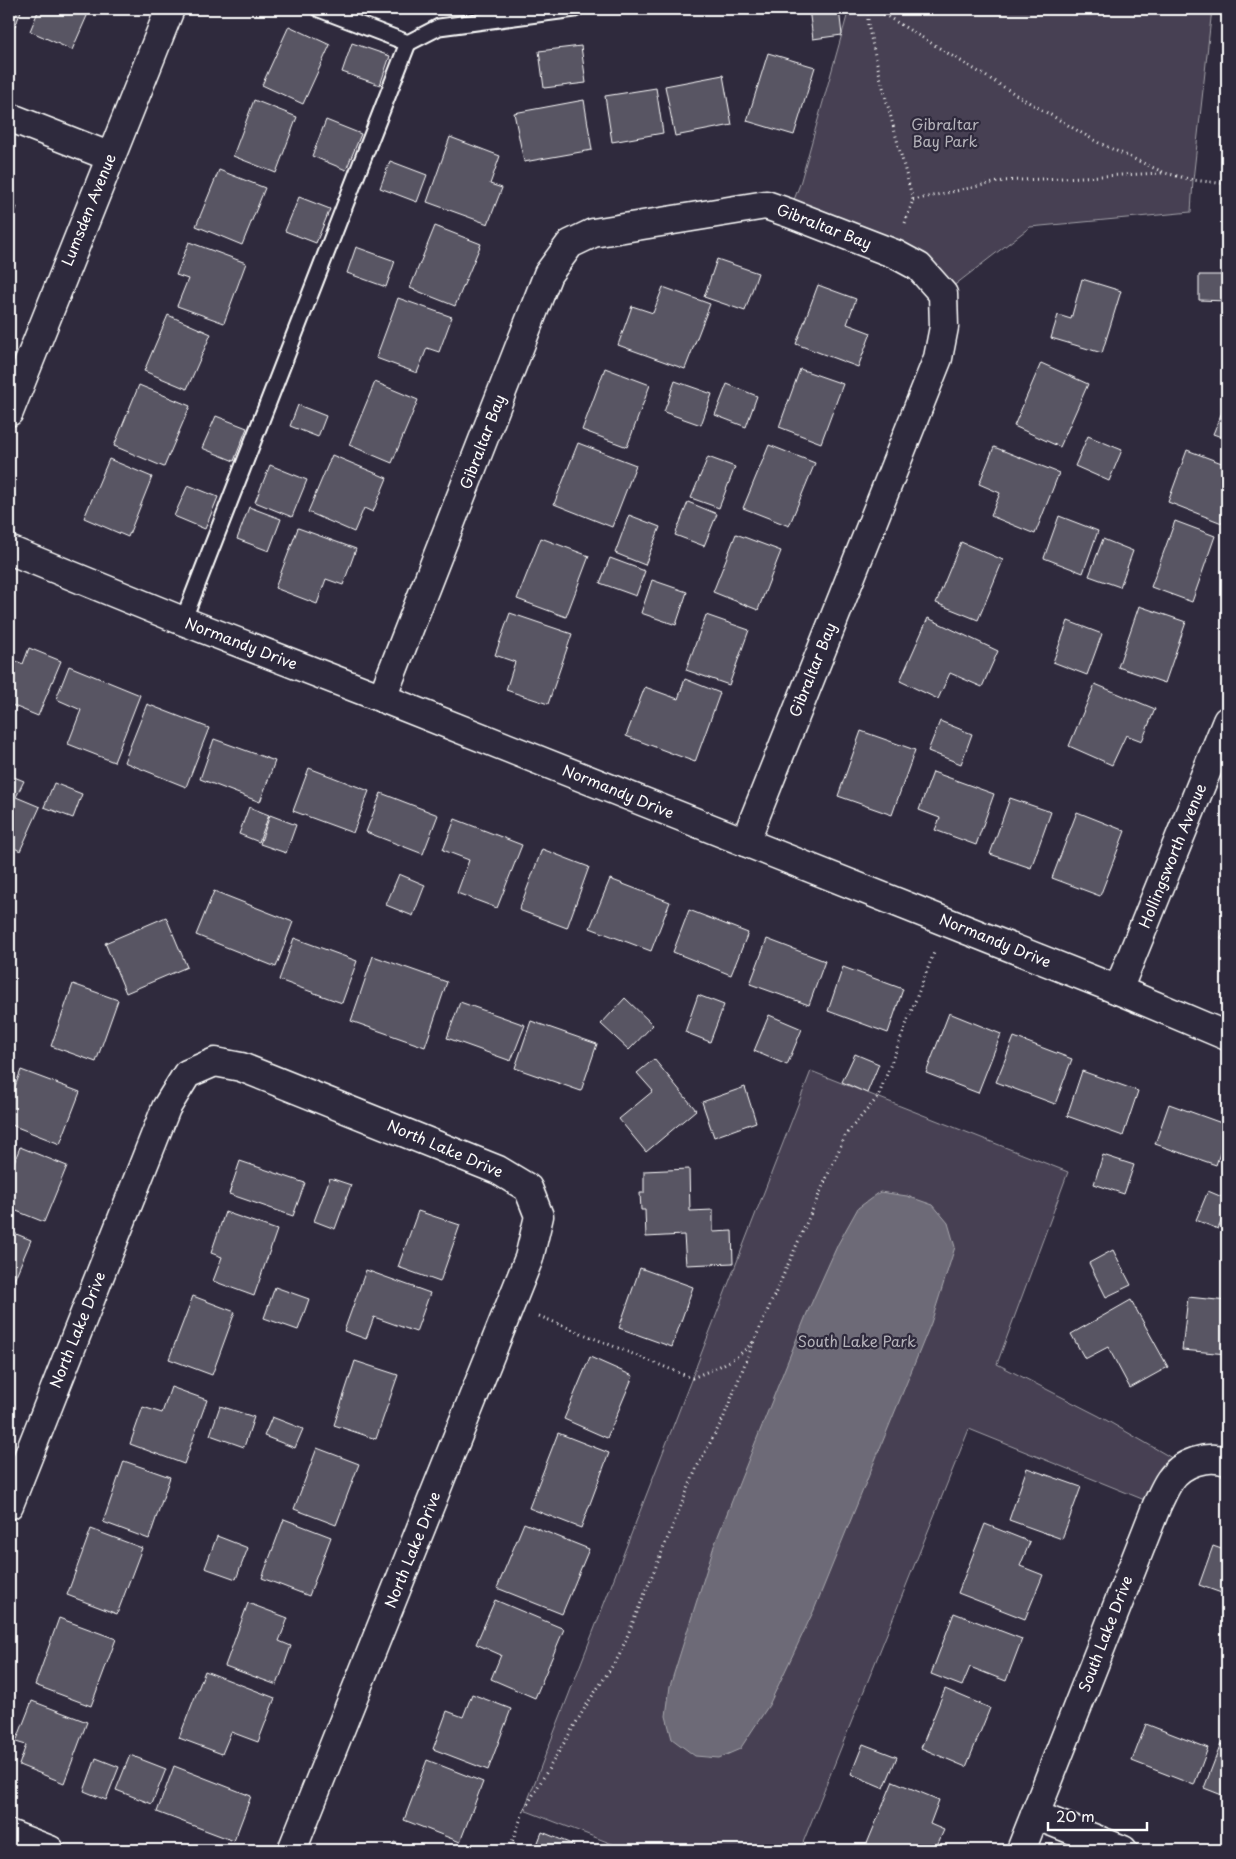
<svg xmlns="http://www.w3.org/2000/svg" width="1236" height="1859" font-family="'Playpen Sans',sans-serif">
  <rect width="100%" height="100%" fill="#2f2a3d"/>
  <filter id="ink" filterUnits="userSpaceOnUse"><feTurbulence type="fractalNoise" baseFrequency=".02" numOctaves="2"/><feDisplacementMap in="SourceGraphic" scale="10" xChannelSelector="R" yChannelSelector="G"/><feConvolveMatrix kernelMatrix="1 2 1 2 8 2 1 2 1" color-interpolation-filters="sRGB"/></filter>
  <g filter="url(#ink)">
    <g fill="#464152" stroke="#a2a0a8">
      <polygon points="849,9 1212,9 1193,180 1191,212 1030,227 943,294 789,213 800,184"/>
      <polygon points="811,1071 1068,1172 997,1364 1099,1416 1184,1465 1157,1505 969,1429 800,1850 628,1850 524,1810"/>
    </g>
    <polygon fill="#6d6a77" stroke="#a7a6ad" points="880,1192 907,1196 933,1205 948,1223 955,1247 931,1323 814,1610 769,1705 740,1749 719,1758 695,1756 672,1739 666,1716 670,1686 714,1546 807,1313 838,1244 858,1208"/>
    <g fill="#595564" stroke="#fff">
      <polygon points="9,9 22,9 15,26 9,23"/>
      <polygon points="39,9 90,9 72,50 30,31"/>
      <polygon points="809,9 839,9 842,35 813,39"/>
      <polygon points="289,26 330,45 303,104 262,85"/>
      <polygon points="352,43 390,56 380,85 342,72"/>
      <polygon points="581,46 586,83 544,88 539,51"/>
      <polygon points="768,53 815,67 794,135 747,121"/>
      <polygon points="723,75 732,125 675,136 665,86"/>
      <polygon points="656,88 663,133 612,142 605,96"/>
      <polygon points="254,100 297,117 276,173 233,156"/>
      <polygon points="584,100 592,150 524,162 514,113"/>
      <polygon points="326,120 361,134 346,170 312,156"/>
      <polygon points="450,137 500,156 490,184 502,188 488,224 427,202"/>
      <polygon points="390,161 427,175 417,202 380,188"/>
      <polygon points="219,170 265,188 242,245 196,226"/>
      <polygon points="299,197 330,209 316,243 285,231"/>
      <polygon points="9,204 17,207 9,230"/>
      <polygon points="435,226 481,244 455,306 410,288"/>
      <polygon points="189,242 246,263 224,323 177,306 188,279 176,275"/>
      <polygon points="356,247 395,261 386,287 347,273"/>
      <polygon points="717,259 758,273 745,311 704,297"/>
      <polygon points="1199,275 1227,275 1227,301 1199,300"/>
      <polygon points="1082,279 1121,291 1102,353 1051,338 1058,315 1071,319"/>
      <polygon points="818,285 856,299 847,324 871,333 858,367 796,344"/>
      <polygon points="663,287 710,304 685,369 618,345 632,306 653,313"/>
      <polygon points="398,298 452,317 439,352 427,348 417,373 376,358"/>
      <polygon points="168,315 211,334 187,389 144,371"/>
      <polygon points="1041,363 1088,384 1060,447 1014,426"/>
      <polygon points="605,368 650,385 627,447 582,430"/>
      <polygon points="800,369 843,384 821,443 779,427"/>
      <polygon points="675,381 712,394 701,425 664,412"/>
      <polygon points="375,382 418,400 392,463 349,445"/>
      <polygon points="727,384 757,396 746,427 715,415"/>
      <polygon points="139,385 190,406 164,467 114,446"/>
      <polygon points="1227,400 1227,439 1213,434"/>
      <polygon points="298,405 326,416 318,437 290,426"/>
      <polygon points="216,416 247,428 234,461 202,448"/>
      <polygon points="1088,436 1122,450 1109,481 1075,466"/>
      <polygon points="578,443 636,465 612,527 554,504"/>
      <polygon points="769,445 815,463 789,526 743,508"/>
      <polygon points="994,447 1059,473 1035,534 991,516 1000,493 979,484"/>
      <polygon points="1187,450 1227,465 1227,525 1168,502"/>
      <polygon points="332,455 387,478 373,512 364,508 354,532 308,512"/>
      <polygon points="708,457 735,467 719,508 691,498"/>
      <polygon points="109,459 152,477 128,537 84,518"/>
      <polygon points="270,465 307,480 292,517 255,502"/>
      <polygon points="188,485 218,497 205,529 174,516"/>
      <polygon points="688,502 717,514 704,546 675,535"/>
      <polygon points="249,507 281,519 269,551 237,539"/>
      <polygon points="629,515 660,527 645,565 615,553"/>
      <polygon points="1059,516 1098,531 1083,573 1044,558"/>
      <polygon points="1175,521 1215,536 1192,602 1151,587"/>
      <polygon points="298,528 356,549 343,585 326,579 317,604 275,588"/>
      <polygon points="736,534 781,551 758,610 713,592"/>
      <polygon points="541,538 589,556 566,617 517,599"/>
      <polygon points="1103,539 1133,551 1120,587 1089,576"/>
      <polygon points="961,542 1003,560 978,620 936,603"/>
      <polygon points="610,558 645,571 636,596 600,583"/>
      <polygon points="652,580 687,592 676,625 641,613"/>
      <polygon points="1139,606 1186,622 1165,683 1118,667"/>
      <polygon points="510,613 572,634 548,704 506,690 515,662 495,655"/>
      <polygon points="706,615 749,630 729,685 686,670"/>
      <polygon points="928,618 998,651 982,687 950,673 938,699 900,681"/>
      <polygon points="1068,621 1102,634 1087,675 1053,662"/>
      <polygon points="29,648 61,661 38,716 9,704 9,658 23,664"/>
      <polygon points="69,666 140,695 114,762 68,744 81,710 56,699"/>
      <polygon points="685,679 720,693 695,762 626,736 645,687 678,699"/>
      <polygon points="1095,684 1155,709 1142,741 1126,735 1112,765 1069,746"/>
      <polygon points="147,704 209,728 186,787 124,762"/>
      <polygon points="940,721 972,734 961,764 928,751"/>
      <polygon points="861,731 915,750 892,815 838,796"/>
      <polygon points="214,739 275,761 260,802 200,779"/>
      <polygon points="309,768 369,791 353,833 293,811"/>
      <polygon points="933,772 994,794 976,845 935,830 940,818 919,810"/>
      <polygon points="9,775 24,781 16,797 40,807 20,851 9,845"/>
      <polygon points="54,783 82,794 73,818 44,807"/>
      <polygon points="381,793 438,815 423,854 366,832"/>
      <polygon points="1010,798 1051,812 1031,868 990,854"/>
      <polygon points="249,807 269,815 259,842 239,834"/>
      <polygon points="1077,812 1125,831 1100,896 1052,878"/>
      <polygon points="270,815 296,825 286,853 260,844"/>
      <polygon points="455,819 522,845 497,908 457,893 469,860 443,850"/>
      <polygon points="542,849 589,867 567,928 519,910"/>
      <polygon points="399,874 425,885 413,916 386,905"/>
      <polygon points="610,879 670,902 651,951 590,928"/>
      <polygon points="214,891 293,922 276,967 196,935"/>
      <polygon points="689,910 748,933 731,975 673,952"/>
      <polygon points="166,917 187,967 126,993 105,943"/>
      <polygon points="1227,922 1227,942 1221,939"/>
      <polygon points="294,938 357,961 342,1003 279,980"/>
      <polygon points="767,939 825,961 809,1005 750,984"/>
      <polygon points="373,956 447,982 425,1047 351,1021"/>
      <polygon points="843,967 903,989 888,1033 828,1011"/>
      <polygon points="73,984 118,1000 96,1062 51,1046"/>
      <polygon points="698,995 724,1005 710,1042 685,1032"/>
      <polygon points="625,998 653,1025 629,1050 601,1024"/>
      <polygon points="460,1002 525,1025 511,1061 447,1038"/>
      <polygon points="949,1013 1001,1034 978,1093 926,1073"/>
      <polygon points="769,1015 802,1029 787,1065 754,1051"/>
      <polygon points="531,1021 597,1044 581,1091 515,1068"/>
      <polygon points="1014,1037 1072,1059 1055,1104 996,1082"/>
      <polygon points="855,1054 879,1064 867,1093 842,1082"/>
      <polygon points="654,1059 696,1110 646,1152 619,1119 653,1091 637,1073"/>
      <polygon points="21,1070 80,1092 60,1144 9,1124 9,1103"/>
      <polygon points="1082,1071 1138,1091 1123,1136 1067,1116"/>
      <polygon points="745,1087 756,1122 714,1137 702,1102"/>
      <polygon points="1169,1104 1227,1125 1227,1133 1216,1165 1155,1144"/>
      <polygon points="20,1147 67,1166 44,1222 9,1208 9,1175"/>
      <polygon points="1103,1155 1134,1165 1124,1194 1094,1184"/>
      <polygon points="240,1161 305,1183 293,1216 229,1194"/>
      <polygon points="689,1169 690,1211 713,1210 713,1232 732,1231 733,1263 686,1265 684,1235 646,1237 645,1210 641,1210 640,1193 644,1193 644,1171"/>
      <polygon points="330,1178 351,1185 335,1229 314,1221"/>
      <polygon points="1208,1191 1227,1199 1227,1207 1218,1229 1196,1220"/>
      <polygon points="418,1211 460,1225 440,1282 398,1267"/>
      <polygon points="225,1212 277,1230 254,1296 213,1281 222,1257 211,1253"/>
      <polygon points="9,1231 31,1240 9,1292"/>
      <polygon points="1113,1250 1131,1285 1106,1297 1089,1263"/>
      <polygon points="640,1268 693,1287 672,1347 619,1328"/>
      <polygon points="366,1270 430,1293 416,1332 374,1317 366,1339 344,1331"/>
      <polygon points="275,1287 309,1299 298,1330 264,1318"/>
      <polygon points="193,1296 235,1312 212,1375 169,1359"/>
      <polygon points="1188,1297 1227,1301 1227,1354 1182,1350"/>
      <polygon points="1131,1300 1168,1367 1130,1388 1108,1347 1085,1359 1071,1334"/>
      <polygon points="590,1357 633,1376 607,1438 564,1419"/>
      <polygon points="355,1361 398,1375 376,1439 334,1425"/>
      <polygon points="171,1387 207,1400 184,1464 130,1444 143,1407 162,1413"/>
      <polygon points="220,1406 254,1417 244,1447 210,1435"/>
      <polygon points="272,1417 303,1429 295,1448 264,1436"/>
      <polygon points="558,1433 609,1453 581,1528 529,1508"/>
      <polygon points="317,1448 359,1464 336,1525 294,1509"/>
      <polygon points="124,1461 170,1477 149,1539 103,1522"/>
      <polygon points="1027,1468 1081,1487 1062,1539 1009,1520"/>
      <polygon points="284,1519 331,1537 309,1596 262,1578"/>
      <polygon points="524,1523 589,1549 562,1614 497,1588"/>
      <polygon points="985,1524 1030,1542 1020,1566 1043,1575 1025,1619 958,1593"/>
      <polygon points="91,1529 142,1548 117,1614 67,1595"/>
      <polygon points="217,1536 248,1548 236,1579 205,1568"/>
      <polygon points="1213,1546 1227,1551 1227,1595 1199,1585"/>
      <polygon points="495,1600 564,1629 535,1698 491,1679 501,1655 476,1644"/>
      <polygon points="248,1603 288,1618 279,1641 291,1646 277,1685 225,1666"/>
      <polygon points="954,1613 1022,1639 1006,1681 970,1667 962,1686 931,1674"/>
      <polygon points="59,1618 116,1639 91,1706 35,1685"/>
      <polygon points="205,1671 275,1698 258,1742 231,1732 222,1754 179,1738"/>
      <polygon points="945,1689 990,1708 966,1767 921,1748"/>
      <polygon points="472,1694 511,1709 488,1770 433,1749 447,1711 463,1717"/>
      <polygon points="32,1701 87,1722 64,1783 19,1765 26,1745 16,1742"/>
      <polygon points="1146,1724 1208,1748 1194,1785 1132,1761"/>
      <polygon points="863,1744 897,1757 884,1788 851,1774"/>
      <polygon points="1221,1744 1227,1747 1227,1797 1204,1788"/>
      <polygon points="130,1755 166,1769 152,1804 116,1790"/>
      <polygon points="96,1758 119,1767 106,1800 84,1791"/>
      <polygon points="427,1760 483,1782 460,1842 404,1820"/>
      <polygon points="174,1766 251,1796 234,1841 157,1812"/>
      <polygon points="893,1781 939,1800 930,1824 944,1830 935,1850 877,1850 866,1846"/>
      <polygon points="542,1832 574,1845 572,1850 535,1850"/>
      <polygon points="394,1842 414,1850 390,1850"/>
    </g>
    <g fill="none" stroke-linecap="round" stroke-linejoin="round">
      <g stroke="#fff" stroke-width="19">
        <g id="lane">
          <polyline points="319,9 408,43 439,27 575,9"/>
          <polyline points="183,621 408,43"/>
        </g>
      </g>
      <g stroke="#fff" stroke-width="31">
        <g id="street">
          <polyline points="9,117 111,157"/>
          <polyline points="9,412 170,9"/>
          <polyline points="9,550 183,621 382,698 1118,990 1227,1036"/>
          <polyline points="382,698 548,274 570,244 593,233 766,205 789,213 895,254 919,267 943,294 944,327 938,358 745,842"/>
          <polyline points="1118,990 1227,721"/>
          <polyline points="9,1505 166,1108 187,1074 215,1062 241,1067 498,1170 528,1188 539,1216 529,1258 292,1850"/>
          <polyline points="1035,1815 1123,1850"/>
          <polyline points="9,1834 50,1850"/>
          <path d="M1021,1850L1157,1505C1161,1497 1165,1487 1170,1480C1182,1462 1207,1455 1227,1461"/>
        </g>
      </g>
      <g stroke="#fff" stroke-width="3" stroke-dasharray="1 4" stroke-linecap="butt">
        <polyline points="868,9 868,25 880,76 913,200 904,226"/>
        <polyline points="875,9 1030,103 1099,143 1165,173 1193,180 1227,184"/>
        <polyline points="913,200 1003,181 1162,173"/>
        <path d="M539,1316L692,1378C716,1368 734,1362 753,1342"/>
        <polyline points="509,1850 524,1810 589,1701 619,1656 697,1467 723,1419 754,1341 846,1134 878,1097 935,950"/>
      </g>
      <use href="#lane" stroke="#2f2a3d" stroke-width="15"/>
      <use href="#street" stroke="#2f2a3d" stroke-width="28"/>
    </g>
  </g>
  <g text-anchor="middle" stroke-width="4.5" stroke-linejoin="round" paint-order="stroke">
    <g font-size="15" fill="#b5b3ba" stroke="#2f2a3d">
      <text x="945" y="130">Gibraltar<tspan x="945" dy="17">Bay Park</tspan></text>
      <text x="857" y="1347">South Lake Park</text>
    </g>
    <g font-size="15" fill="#fff" stroke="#2f2a3d">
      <text transform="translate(89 210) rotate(-68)" y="5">Lumsden Avenue</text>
      <text transform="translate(824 227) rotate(21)" y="5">Gibraltar Bay</text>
      <text transform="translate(483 442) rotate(-69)" y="5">Gibraltar Bay</text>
      <text transform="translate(241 644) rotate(21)" y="5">Normandy Drive</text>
      <text transform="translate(813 670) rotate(-68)" y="5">Gibraltar Bay</text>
      <text transform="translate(618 792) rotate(22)" y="5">Normandy Drive</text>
      <text transform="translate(1173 856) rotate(-68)" y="5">Hollingsworth Avenue</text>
      <text transform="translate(995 941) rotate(22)" y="5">Normandy Drive</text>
      <text transform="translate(445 1149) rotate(23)" y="5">North Lake Drive</text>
      <text transform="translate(78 1330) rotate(-68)" y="5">North Lake Drive</text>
      <text transform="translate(413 1550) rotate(-68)" y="5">North Lake Drive</text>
      <text transform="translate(1106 1634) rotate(-69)" y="5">South Lake Drive</text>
    </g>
  </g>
  <rect width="1236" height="1859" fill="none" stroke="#2f2a3d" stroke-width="30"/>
  <rect x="15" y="15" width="1206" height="1829" fill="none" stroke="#fff" stroke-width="2" filter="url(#ink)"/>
  <path d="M1048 1822v8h99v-8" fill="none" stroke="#ffffff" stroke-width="2.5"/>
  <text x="1056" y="1822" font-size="15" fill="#ffffff" stroke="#2f2a3d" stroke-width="4" paint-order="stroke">20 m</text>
</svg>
